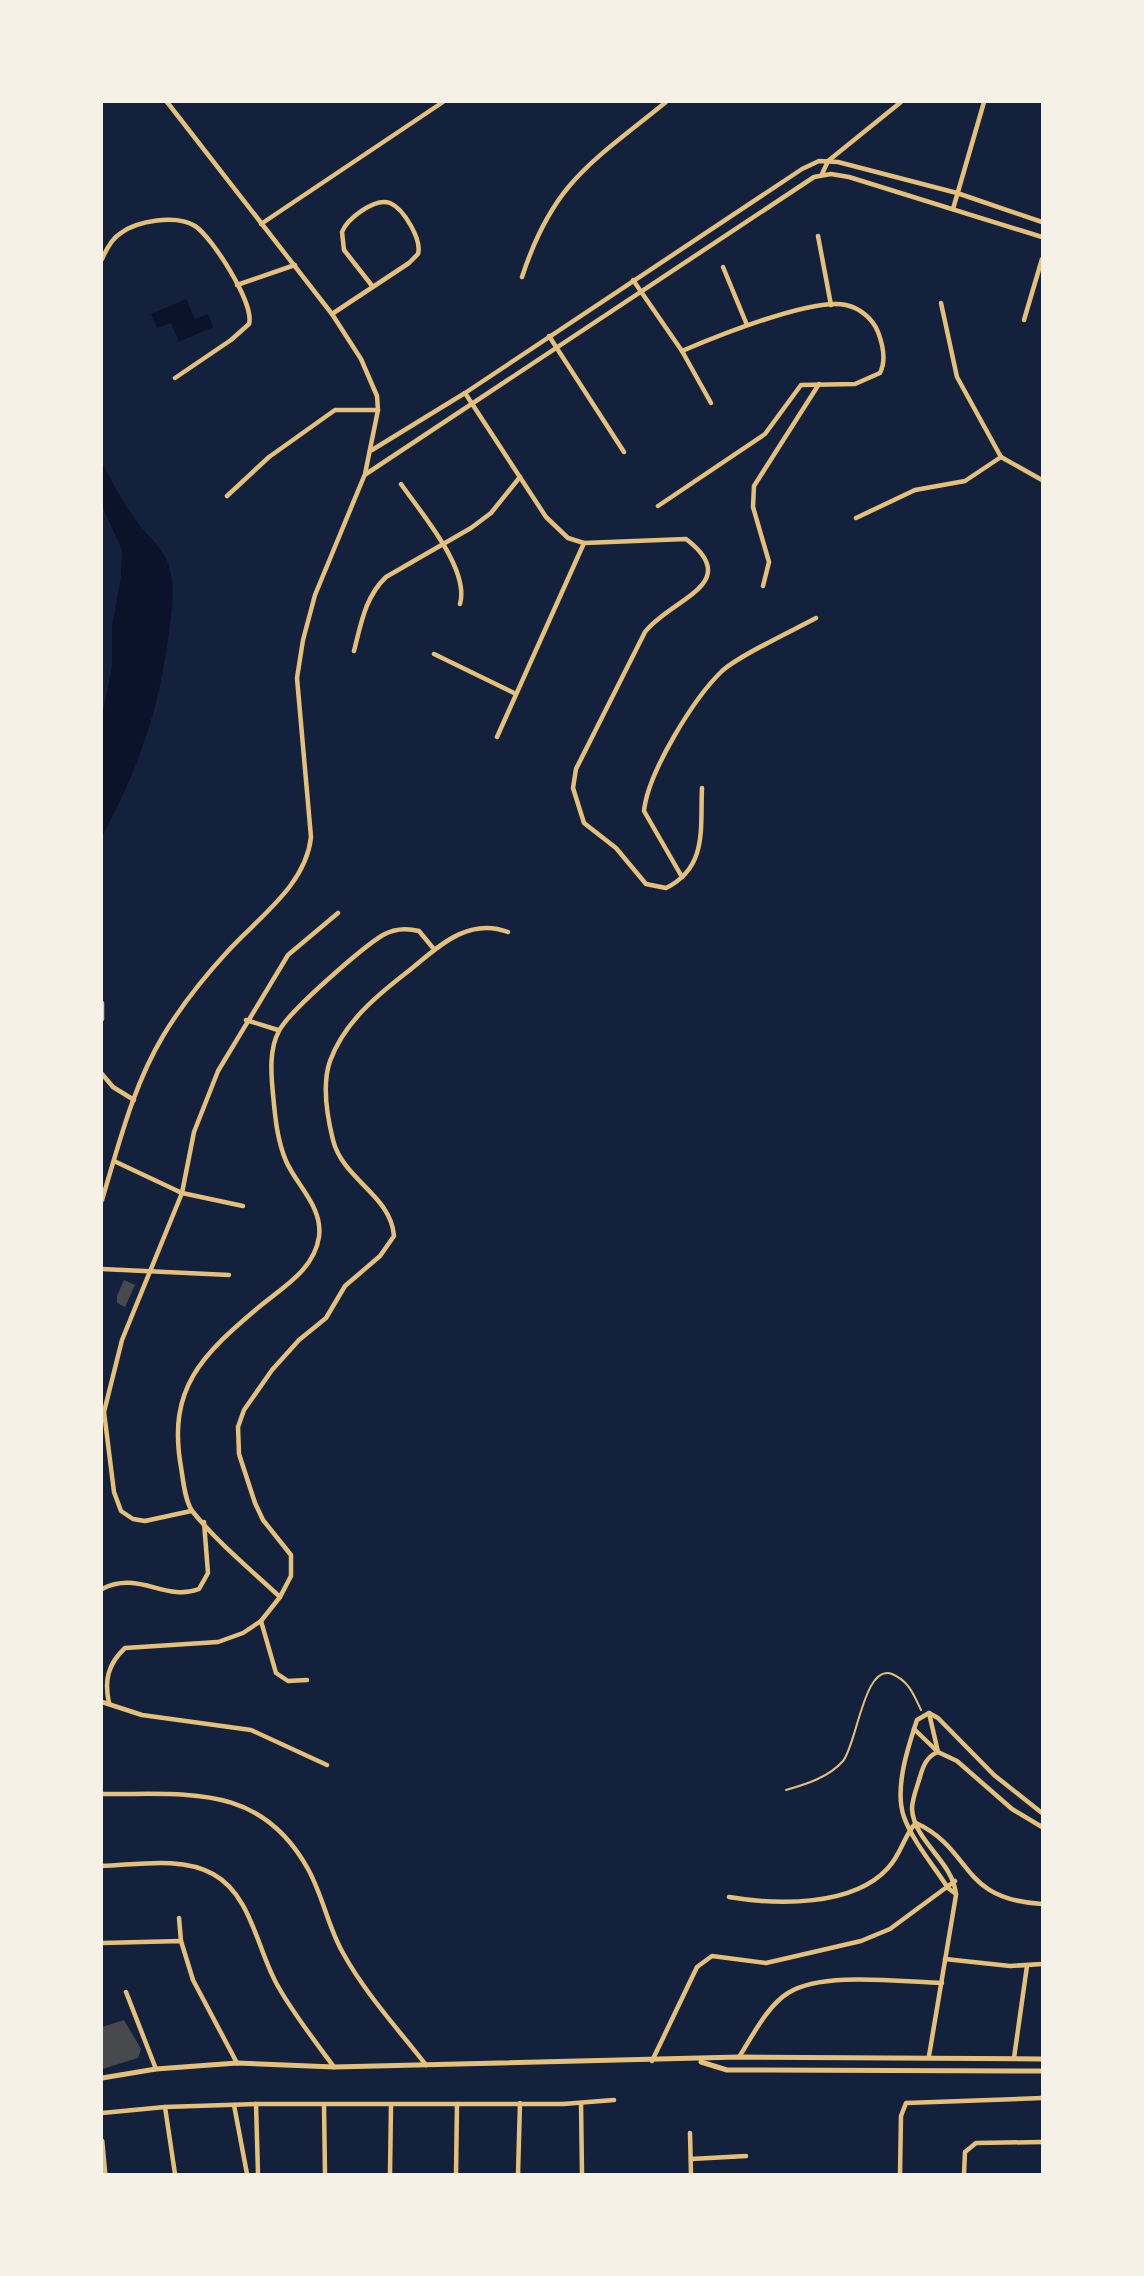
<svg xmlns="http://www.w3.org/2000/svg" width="1144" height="2276" font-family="'Exo 2',sans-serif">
  <rect width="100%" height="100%" fill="#14213d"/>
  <g fill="#0b132b">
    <polygon points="186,299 195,319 208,314 213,327 179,342 171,323 157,328 151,314"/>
    <path d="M102,463C113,483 124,505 138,523C148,537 164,548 169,566C176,590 171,616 168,640C158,714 137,771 102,837V716L112,667V626L121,576L122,550L102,506Z"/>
  </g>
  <g fill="#48494c">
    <polygon points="124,1280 135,1285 125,1307 117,1303 117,1296"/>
    <polygon points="124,2020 141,2049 138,2058 102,2069 102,2027"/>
  </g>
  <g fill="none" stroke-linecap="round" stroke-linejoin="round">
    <path stroke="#e5c07b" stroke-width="2" d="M786,1790C807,1784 829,1777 843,1761C857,1744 864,1663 892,1674C909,1681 914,1695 921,1710"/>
    <g stroke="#e5c07b" stroke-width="4.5">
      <polyline points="822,174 828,161 901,102"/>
      <polyline points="953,209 984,102"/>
      <polyline points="261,224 443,102"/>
      <polyline points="818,236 831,305"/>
      <path d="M102,259C106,250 112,238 121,233C137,221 176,214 195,226C212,237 255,304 249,324L231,340L175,378"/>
      <polyline points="723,267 747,325"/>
      <path d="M522,277C553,182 592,162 666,102"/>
      <polyline points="633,280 682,351 711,403"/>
      <polyline points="237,285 295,265"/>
      <polyline points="941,303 957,377 1001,457"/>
      <path d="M332,314L409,263L418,254C422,240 404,209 390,203C375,197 347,219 342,232L344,250L373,287"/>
      <polyline points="1024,320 1042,259"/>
      <polyline points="549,336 624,452"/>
      <path d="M465,393L546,517L568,538L584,543L686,539C745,584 670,599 645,632L576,769L573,788L584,823L616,848L646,884L666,888C708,867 700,828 702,788"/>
      <polyline points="372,450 465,393 802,169 819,161 838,162 957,193 1042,222"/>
      <polyline points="1001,457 1042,480"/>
      <polyline points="366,474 814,177 831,174 849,177 1042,237"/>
      <path d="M401,484C421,513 470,569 460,604"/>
      <polyline points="227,496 269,457 335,410 378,410"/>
      <path d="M658,506L765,434L801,385L855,384L880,373C886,361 883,345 878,332C873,319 860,308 846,305C813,297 715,337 682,351"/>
      <polyline points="856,518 915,490 965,481 1001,457"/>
      <polyline points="763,586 769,562 753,507 754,486 819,384"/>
      <path d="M354,651C361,624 365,597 386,577L471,528L491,513L520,477"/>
      <polyline points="434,654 514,693"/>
      <polyline points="497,737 584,543"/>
      <path d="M682,877L644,811C648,772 694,698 722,671C740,655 792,631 816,618"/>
      <polyline points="102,1003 102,1019"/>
      <polyline points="246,1020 278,1030"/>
      <polyline points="102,1074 113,1087 134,1100"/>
      <polyline points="114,1161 182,1193 243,1206"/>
      <path d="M102,1200C119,1144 133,1086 163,1036C181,1006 205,976 228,951C259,917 306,885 311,837L297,678L303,640L315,595L365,474L378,410L377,396L361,359L332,314L167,102"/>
      <polyline points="102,1269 229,1275"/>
      <polyline points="191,1511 145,1521 133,1519 121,1511 114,1492 104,1412 122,1340 182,1193 194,1132 218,1071 288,955 338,913"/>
      <path d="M102,1589C139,1570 165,1602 199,1589L208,1573L204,1522"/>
      <path d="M280,1597C251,1570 218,1543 193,1512C185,1503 183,1479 181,1467C167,1388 202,1355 259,1307C283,1287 314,1270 319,1237C323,1207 297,1186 286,1161C277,1140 275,1116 273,1094C271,1074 269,1049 279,1031C289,1011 363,947 383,935C395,928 407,928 419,931L433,948"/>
      <polyline points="261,1621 276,1673 288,1681 307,1680"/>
      <polyline points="102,1702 142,1715 251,1730 327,1765"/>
      <path d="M109,1703C104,1680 108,1664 125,1648L218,1642L243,1633L261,1621L280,1597L291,1576V1555L263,1520L255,1503L239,1454L238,1427L244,1410L272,1370L299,1340L326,1318L345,1286L380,1256L394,1236C391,1195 343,1180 333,1140C327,1116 322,1084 330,1061C344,1023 375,997 406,973C435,950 466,916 508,932"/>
      <path d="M929,1713L938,1752C927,1756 923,1766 920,1777C917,1787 912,1799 912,1809C914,1842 954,1862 956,1895L929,2056"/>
      <polyline points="914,1729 938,1752 957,1761 1012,1809 1042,1827"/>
      <path d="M102,1794C186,1795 260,1782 308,1869C323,1896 328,1927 343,1953C365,1993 398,2029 426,2065"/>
      <path d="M102,1866C136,1865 181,1856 213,1874C253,1896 257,1952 279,1988C295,2016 315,2041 334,2067"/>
      <path d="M956,1894L948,1888C934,1866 913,1842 904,1817C894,1789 908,1747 917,1720L929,1713L938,1718L994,1775L1042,1813"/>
      <path d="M729,1897C776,1905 853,1907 888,1868C901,1855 905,1833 916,1823C974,1850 958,1899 1042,1904"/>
      <polyline points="179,1918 181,1941"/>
      <polyline points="102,1943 181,1941 193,1980 237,2063"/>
      <polyline points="945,1959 1010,1966 1042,1964"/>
      <polyline points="126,1992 156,2069"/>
      <path d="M739,2057C752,2037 767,2006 788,1993C822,1971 902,1982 942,1983"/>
      <polyline points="1014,2058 1027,1966"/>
      <polyline points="652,2061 697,1967 712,1956 766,1963 861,1941 890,1929 955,1881"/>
      <polyline points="581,2103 582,2174"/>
      <polyline points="256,2104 258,2174"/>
      <polyline points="234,2105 247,2174"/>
      <polyline points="324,2105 325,2174"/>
      <polyline points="165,2107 175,2174"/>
      <polyline points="102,2113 165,2107 256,2104 563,2104 614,2100"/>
      <polyline points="690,2133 691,2174"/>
      <polyline points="691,2159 746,2156"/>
      <polyline points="390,2174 391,2105"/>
      <polyline points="456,2174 457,2104"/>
      <polyline points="518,2174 520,2103"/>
      <polyline points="900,2174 901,2116 906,2103 1042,2098"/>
      <polyline points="964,2174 965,2152 976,2143 1042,2142"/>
    </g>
    <g stroke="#e5c07b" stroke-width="5">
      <polyline points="701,2062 727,2070 1042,2071"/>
      <polyline points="102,2078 156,2069 237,2063 334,2067 739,2057 1042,2059"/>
      <polyline points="102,2141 105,2174"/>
    </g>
  </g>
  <rect width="1144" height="2276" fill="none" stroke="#f6f1e7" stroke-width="206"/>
</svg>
